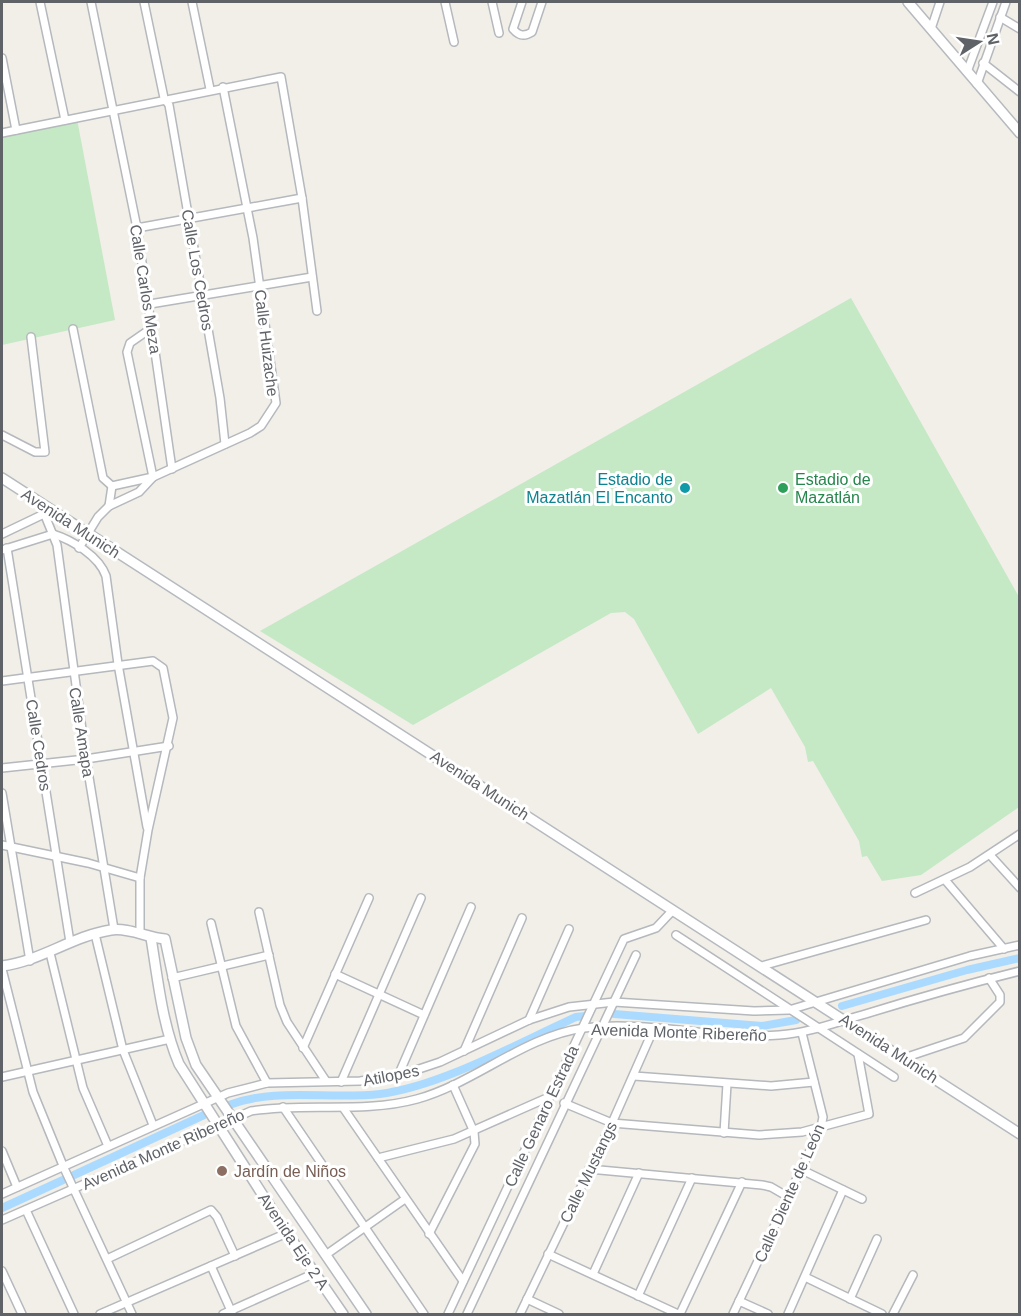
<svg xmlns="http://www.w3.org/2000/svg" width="1021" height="1316" font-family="Helvetica,sans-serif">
  <rect width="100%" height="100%" fill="#f1efe8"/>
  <g fill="#c5e8c5">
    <polygon points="77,119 115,320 2,345 2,136"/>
    <polygon points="851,298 1019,597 1019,807 921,875 882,881 867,856 862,857 859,841 813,761 808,762 805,747 771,688 698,734 634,619 625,612 611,613 413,725 260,631"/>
  </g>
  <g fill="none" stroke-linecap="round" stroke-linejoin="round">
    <g stroke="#aadaff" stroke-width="8">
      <polyline points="842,1006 967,970 1020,958"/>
      <polyline points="614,1014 762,1026 796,1020"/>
      <path d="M229,1105C277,1087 329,1100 380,1094C442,1086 518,1043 576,1017L585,1016"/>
      <polyline points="74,1175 204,1115"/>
      <polyline points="2,1208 63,1180"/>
    </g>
    <g stroke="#b5b8bc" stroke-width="10">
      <g id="street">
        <polyline points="40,2 65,120"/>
        <polyline points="91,2 137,228 172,469"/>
        <polyline points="144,2 164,98 169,105 220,398 225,444"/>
        <polyline points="192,2 210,89"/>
        <polyline points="445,2 454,42"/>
        <polyline points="492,2 499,33"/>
        <path d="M522,2L513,29C519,36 524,37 532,32L542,2"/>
        <polyline points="1000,17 1020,29"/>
        <polyline points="931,29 940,2"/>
        <polyline points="2,58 16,130"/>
        <polyline points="983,63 1020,92"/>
        <polyline points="967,72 993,2"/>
        <polyline points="977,84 1006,2"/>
        <polyline points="2,133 281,77 302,198 317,311"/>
        <polyline points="137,228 302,198"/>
        <polyline points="150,304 312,277"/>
        <polyline points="153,327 130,343 127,352 153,477"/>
        <polyline points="73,329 103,478 112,486 153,477"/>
        <polyline points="2,435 35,452 45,452 31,337"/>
        <polyline points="109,506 112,486"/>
        <polyline points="44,513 57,545 86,759 114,929"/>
        <polyline points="2,534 48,512"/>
        <path d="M53,534C72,540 99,556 106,576L118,664L147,827"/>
        <polyline points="7,548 70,942"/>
        <polyline points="79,548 98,517 109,506 139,492 153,477 250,433 261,426 276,403 253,238 223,87"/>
        <polyline points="2,550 53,534"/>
        <polyline points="2,681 153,661 163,668 173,718 148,830 140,878 140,934"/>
        <polyline points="2,768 86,759 169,746"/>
        <polyline points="2,793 30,961"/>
        <polyline points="2,845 88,863 140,878"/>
        <polyline points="990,855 1020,888"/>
        <polyline points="946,881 1004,949"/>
        <polyline points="915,893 970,867 1020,834"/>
        <polyline points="259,912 280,1005 287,1022 326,1081"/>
        <polyline points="211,923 236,1026 267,1083"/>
        <polyline points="95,934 123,1050 153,1125"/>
        <polyline points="676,935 894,1077"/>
        <polyline points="50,953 83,1088 108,1146"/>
        <polyline points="762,966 926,920"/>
        <polyline points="2,969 33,1092 64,1168 132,1314"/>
        <polyline points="335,974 424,1015"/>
        <polyline points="172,978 269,955"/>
        <polyline points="529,1020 569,929"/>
        <polyline points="303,1048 369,898"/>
        <polyline points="464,1051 522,918"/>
        <polyline points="904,1058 964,1038 1000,1002 1000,995 989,978"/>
        <polyline points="398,1076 471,907"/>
        <polyline points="634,1076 771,1086 814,1082"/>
        <polyline points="2,1077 170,1039"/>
        <polyline points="341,1082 421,898"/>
        <polyline points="564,1103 612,1123 759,1135 802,1132 869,1114 858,1054"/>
        <polyline points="283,1107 424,1314"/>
        <polyline points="344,1109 463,1281"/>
        <polyline points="724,1133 727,1084"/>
        <polyline points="2,1151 17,1187"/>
        <polyline points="378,1158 454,1139 549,1097"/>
        <polyline points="589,1169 762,1185 771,1187 790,1198"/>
        <polyline points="802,1170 862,1199"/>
        <polyline points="2,1194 228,1093 267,1083 360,1081 398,1076 440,1062 529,1020 569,1007 614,1002 754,1011 789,1010 970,956 1020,945"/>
        <polyline points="26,1210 74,1314"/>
        <path d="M2,1220L251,1111C306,1102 362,1114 417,1099C475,1083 524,1036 584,1028C649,1020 714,1040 779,1035C808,1033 834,1023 862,1015C914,999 967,984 1020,971"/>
        <polyline points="429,1234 475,1144 474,1132 453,1085"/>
        <polyline points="327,1254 405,1199"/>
        <polyline points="548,1254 678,1314"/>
        <polyline points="107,1259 211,1210 217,1217 235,1256"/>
        <polyline points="211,1266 232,1313"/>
        <polyline points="2,1271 22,1314"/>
        <polyline points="593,1274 639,1173"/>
        <polyline points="805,1277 882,1314"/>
        <polyline points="638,1296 692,1178"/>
        <polyline points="527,1299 559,1314"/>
        <polyline points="850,1299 877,1239"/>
        <polyline points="739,1301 768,1314"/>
        <polyline points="100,1314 287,1233"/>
        <polyline points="223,1314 315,1273"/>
        <polyline points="448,1314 624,939 656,928 673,910"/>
        <polyline points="467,1314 636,955"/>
        <polyline points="520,1314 612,1123 654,1028"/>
        <polyline points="680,1314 742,1182"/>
        <polyline points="733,1314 821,1127 823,1117 802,1033"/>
        <polyline points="788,1314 843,1190"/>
        <polyline points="893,1314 913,1275"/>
      </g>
    </g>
    <g stroke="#b6babf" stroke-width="12">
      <g id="secondary">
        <polyline points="908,2 1020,133"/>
        <polyline points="2,478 1020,1134"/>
        <path d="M151,938C158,980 162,1024 179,1064L287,1233L343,1314"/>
        <path d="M2,966C41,961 72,936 111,930C128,927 148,938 165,939L186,1038L196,1065L366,1314"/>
      </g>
    </g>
    <use href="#street" stroke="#fff" stroke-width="7"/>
    <use href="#secondary" stroke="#fff" stroke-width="9"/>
  </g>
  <circle fill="#0f9aa8" stroke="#fff" stroke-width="2" cx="685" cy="488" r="6"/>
  <circle fill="#2e9e5b" stroke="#fff" stroke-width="2" cx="783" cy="488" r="6"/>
  <circle fill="#8d6e63" stroke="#fff" stroke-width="2" cx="222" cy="1171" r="6"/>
  <g text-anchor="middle" stroke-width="6" stroke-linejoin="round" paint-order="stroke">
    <g font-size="16" fill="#5f6368" stroke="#fff">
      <text transform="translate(198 270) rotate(80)" y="6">Calle Los Cedros</text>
      <text transform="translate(146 289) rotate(81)" y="6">Calle Carlos Meza</text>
      <text transform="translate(267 343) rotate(83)" y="6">Calle Huizache</text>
      <text transform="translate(71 523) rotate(33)" y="6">Avenida Munich</text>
      <text transform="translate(82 732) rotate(81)" y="6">Calle Amapa</text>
      <text transform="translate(39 745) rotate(81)" y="6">Calle Cedros</text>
      <text transform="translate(480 785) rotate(33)" y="6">Avenida Munich</text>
      <text transform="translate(679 1032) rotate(2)" y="6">Avenida Monte Ribereño</text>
      <text transform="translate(889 1048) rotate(33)" y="6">Avenida Munich</text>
      <text transform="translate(391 1075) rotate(-11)" y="6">Atilopes</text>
      <text transform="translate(541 1116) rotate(-65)" y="6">Calle Genaro Estrada</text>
      <text transform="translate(163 1149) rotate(-24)" y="6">Avenida Monte Ribereño</text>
      <text transform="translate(588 1172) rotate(-64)" y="6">Calle Mustangs</text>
      <text transform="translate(789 1193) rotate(-66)" y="6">Calle Diente de León</text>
      <text transform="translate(294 1241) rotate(56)" y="6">Avenida Eje 2 A</text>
    </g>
    <g font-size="16" fill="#0d838f" stroke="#fff" text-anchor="end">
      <text x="673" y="485">Estadio de<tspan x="673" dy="18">Mazatlán El Encanto</tspan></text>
    </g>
    <g font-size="16" fill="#27864d" stroke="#fff" text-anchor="start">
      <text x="795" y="485">Estadio de<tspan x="795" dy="18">Mazatlán</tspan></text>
    </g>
    <g font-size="16" fill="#785e54" stroke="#fff" text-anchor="start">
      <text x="234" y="1177">Jardín de Niños</text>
    </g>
  </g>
  <rect width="1021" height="1316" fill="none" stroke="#5f6368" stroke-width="6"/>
  <g transform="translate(979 42) rotate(78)" stroke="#ffffff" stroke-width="4.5" paint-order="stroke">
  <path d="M0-4.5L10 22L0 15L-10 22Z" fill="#5f6368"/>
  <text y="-9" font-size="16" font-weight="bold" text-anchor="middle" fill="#5f6368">N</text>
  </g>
</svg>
